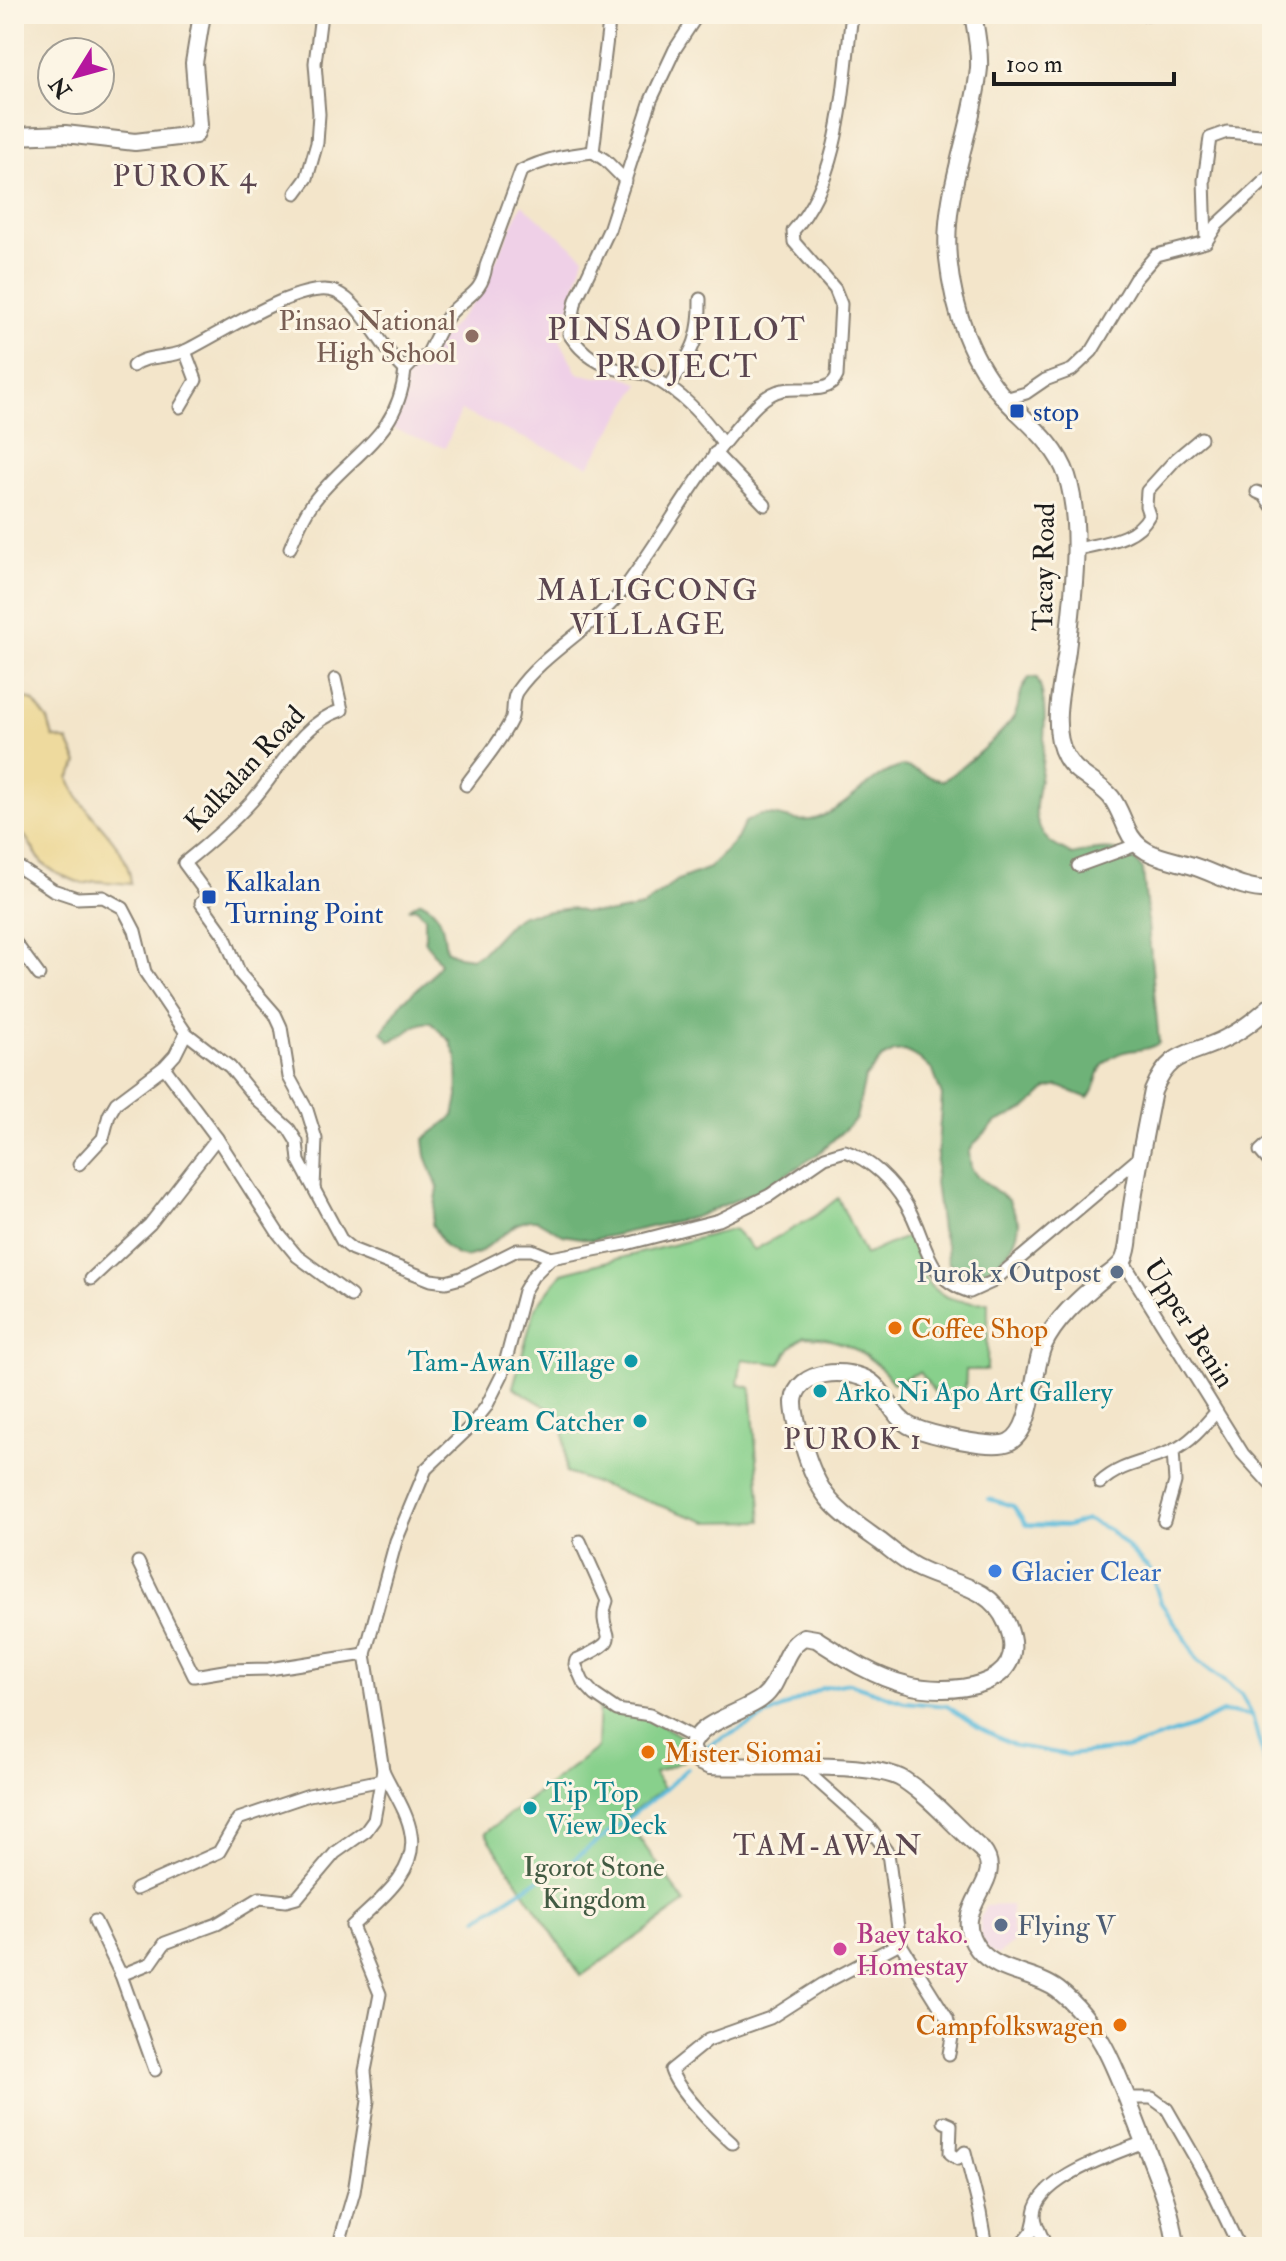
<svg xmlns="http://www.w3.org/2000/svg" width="1286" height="2261" font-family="'IM FELL Double Pica',serif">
  <rect width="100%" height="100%" fill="#fcf5e5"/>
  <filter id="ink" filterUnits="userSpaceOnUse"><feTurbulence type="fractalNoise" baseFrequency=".0125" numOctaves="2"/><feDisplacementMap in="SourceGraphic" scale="16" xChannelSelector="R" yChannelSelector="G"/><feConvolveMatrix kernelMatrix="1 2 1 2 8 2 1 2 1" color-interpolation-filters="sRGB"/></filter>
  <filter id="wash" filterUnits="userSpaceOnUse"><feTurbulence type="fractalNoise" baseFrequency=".006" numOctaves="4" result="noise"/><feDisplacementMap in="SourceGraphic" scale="32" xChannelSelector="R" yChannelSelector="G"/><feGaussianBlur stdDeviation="1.8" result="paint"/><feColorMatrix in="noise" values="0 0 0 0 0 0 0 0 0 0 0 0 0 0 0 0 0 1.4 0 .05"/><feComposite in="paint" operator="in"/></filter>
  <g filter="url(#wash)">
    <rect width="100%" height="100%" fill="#f3e5ca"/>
    <g fill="#efd0e7">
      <polygon points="522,204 584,257 560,340 577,373 595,377 622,376 640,384 589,466 461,411 445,448 386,426 407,371 420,364 481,293"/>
      <polygon points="1011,1905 1013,1943 998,1955 988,1950 980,1937 980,1918 985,1906"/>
    </g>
    <g fill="#88d08c" stroke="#527654" stroke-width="2">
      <path d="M838,1198L865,1255L912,1234C916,1247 918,1265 925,1278C936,1299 966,1304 988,1302L987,1370H966L965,1395L938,1397L920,1372L893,1383C872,1353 840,1337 804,1337L791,1347L780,1364L742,1359L738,1384L751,1388L762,1521L707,1522L566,1473L563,1417L513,1387L535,1308L562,1273L734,1229L754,1250L815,1216Z"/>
      <polygon points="599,1702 653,1720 682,1737 680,1752 683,1761 654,1773 663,1789 625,1818 685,1903 581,1976 485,1833 597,1748"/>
    </g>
    <path fill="#6eb278" stroke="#45674a" stroke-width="2" d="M1030,677L1037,678C1049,702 1044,738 1042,765C1039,793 1026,819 1050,842C1056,847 1066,851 1072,855C1102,848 1124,843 1143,870L1159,1043C1142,1055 1125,1044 1105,1063C1095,1072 1098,1088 1088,1098L1058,1086L1047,1089L1026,1109L996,1122L975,1143L969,1152L971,1168L977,1176L1009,1201L1019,1223C1017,1251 996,1267 971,1276L956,1270L948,1262L947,1247L941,1230L935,1182L942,1096L933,1071L920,1059L905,1051L894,1052L882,1058L865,1078L856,1119L818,1154L781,1178L751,1194L695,1217L592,1240L563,1235L537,1220H529L517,1224L479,1253L466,1257L457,1255L444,1246L432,1224L438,1188L426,1156L424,1139L454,1116L458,1097L457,1058L450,1041L430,1022C409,1024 408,1037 390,1041L382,1032L403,1001L430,978L440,963L425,941V917L417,908L408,909L421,901C443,912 443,927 446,950L458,956L472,958L483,952L511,922L522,915L571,908L583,912L612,913L642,907L678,880L709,868L737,839L745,822C750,820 757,815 762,815C782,813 796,826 818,818C849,807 871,773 904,766C918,770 929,778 943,781C966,764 992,744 1010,722C1023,707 1015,693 1030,677Z"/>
    <path fill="#eeda9e" stroke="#857b5d" stroke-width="2" d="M14,694L33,701L48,720L53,737L68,741L78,763L69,778C83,819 128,839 131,884L95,881L83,884L58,874L42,863L25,836L14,831Z"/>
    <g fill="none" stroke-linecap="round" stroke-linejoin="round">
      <g stroke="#5cbbdb" stroke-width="4">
        <polyline points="989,1499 1013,1506 1026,1525 1068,1526 1087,1520 1110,1530 1150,1570 1161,1603 1183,1634 1197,1660 1241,1695 1252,1715 1265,1764 1272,1773"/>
        <polyline points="706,1751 709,1745 822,1688 849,1683 904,1702 947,1706 981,1729 1016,1746 1069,1755 1129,1748 1195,1726 1222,1712 1252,1715"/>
        <polyline points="478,1918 529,1885 568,1864 662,1792 688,1768"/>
      </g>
    </g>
  </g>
  <g filter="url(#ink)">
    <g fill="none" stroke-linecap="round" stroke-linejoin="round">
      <g stroke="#888073" stroke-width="15">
        <g id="street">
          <path d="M698,14L675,49L651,100L609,230L576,300L569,334C583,355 600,366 625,371C633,373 642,372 650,376C683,393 702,415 723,444"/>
          <polyline points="1136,14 1148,14"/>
          <polyline points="593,152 610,14"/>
          <polyline points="593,152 605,160 626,181"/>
          <polyline points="296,193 307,178 317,143 319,114 315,63 321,14"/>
          <polyline points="1206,241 1204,180 1210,138 1227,132 1272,136"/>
          <path d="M133,366C146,354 168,359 185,351C217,336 303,278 336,292C364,305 381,349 405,370"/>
          <path d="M405,370L415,360L427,355C434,342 440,326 449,315C466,295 482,295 486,266L521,171C544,159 567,155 593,152"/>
          <path d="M669,388C690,353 701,342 700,299"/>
          <polyline points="1005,399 1026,393 1045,380 1072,370 1092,351 1135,279 1156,255 1206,242 1217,225 1272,174"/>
          <polyline points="180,407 196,380 185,351"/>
          <polyline points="715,453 765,505"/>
          <polyline points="1257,492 1264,495 1272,506"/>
          <path d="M290,548C296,533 302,518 312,504C348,454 398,440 405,370"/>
          <path d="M1074,550C1100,543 1136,541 1149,515L1146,506L1147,491L1176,459L1201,438"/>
          <path d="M466,785C481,764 500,743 511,720C515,711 511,699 517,691C545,651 595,628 626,586C663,536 693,480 733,432C745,418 763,393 783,390C800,386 829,396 837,376L841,304L835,289L794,242L793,231C842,177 843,83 852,14"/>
          <path d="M14,864L53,890L77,898L103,897L123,908L135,931L145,972L186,1033L230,1067L256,1099L289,1129L297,1142L299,1161L342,1241L352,1249L431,1280L446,1282L461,1278L517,1250H532L551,1258L626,1244L719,1220L770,1195L825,1157L845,1151C871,1160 892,1181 906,1204C928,1240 923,1277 970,1292L992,1282L1140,1157"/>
          <polyline points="1078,866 1136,845"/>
          <polyline points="14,941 39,975"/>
          <polyline points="186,1033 175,1055 164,1067 217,1138 278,1233 297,1256 351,1296"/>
          <polyline points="1272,1140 1260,1151 1272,1165"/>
          <polyline points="79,1164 103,1138 109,1115 116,1103 164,1067"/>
          <path d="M314,1188L316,1139L307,1110L289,1077L281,1027L275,1014L240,974L224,935L201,903L209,897L184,863C208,844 231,824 252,801C280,770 300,723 342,710L335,679"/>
          <polyline points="1123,1261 1243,1454 1272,1486"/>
          <polyline points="91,1279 150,1224 217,1138"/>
          <polyline points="1271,1411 1272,1410"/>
          <path d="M1100,1483C1121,1463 1148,1462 1174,1450C1191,1442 1204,1426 1216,1412"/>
          <polyline points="1164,1521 1175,1482 1173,1450"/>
          <path d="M580,1541L607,1601C593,1639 634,1634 576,1660L575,1664L583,1682L595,1695L617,1710L650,1715L694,1738"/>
          <polyline points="138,1562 194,1676 230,1670 269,1669 365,1654"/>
          <polyline points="136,1889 219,1852 238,1819 309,1795 382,1780"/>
          <polyline points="95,1921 121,1975 155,2070"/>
          <polyline points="900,1943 947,2018 952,2037 949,2054"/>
          <polyline points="121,1975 151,1963 165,1943 217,1924 260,1898 286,1901 297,1898 335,1853 366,1831 374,1820 383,1770 365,1654 396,1541 426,1469 469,1428 486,1407 502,1375 524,1291 533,1276 551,1258"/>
          <polyline points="1126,2098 1152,2098 1167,2109 1205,2175 1239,2247"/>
          <polyline points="944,2122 951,2125 950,2153 958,2159 965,2152 980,2212 986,2247"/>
          <path d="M732,2143C715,2128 677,2090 671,2070L708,2040L770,2018L823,1984L900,1943L888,1853L868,1826L803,1768"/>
          <path d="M338,2247L354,2192L368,2101L365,2071L380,1994L352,1926C377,1902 418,1873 411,1834C408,1812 392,1790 383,1770"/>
          <polyline points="1019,2247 1032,2231 1035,2218"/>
          <path d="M1046,2247C1043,2238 1036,2226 1035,2217C1033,2179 1115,2154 1144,2142"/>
        </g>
      </g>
      <g stroke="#888073" stroke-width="20">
        <g id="secondary">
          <path d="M973,14C976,31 980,50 979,68C973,131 942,194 948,258C953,309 971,363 1007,401C1028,423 1057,445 1067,476C1083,526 1073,598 1067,650C1063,682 1049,727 1066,757C1075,774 1098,782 1111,797C1118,806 1122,818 1127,829C1138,855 1162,857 1186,864C1214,871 1243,892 1272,889"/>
          <polyline points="14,136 65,134 135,142 195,135 199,125 194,63 202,14"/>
          <path d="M1176,2247C1172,2208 1156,2173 1142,2137C1121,2085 1105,2026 1058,1990C1034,1972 998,1974 978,1949C946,1907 1009,1882 982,1850C956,1828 933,1799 904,1780C872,1759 754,1769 710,1766L698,1761L691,1748C698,1721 742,1714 762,1698C783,1682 780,1650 804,1637L816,1639C843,1656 872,1676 904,1684C946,1696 1035,1690 1007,1624C991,1586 955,1585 922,1570C907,1564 894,1552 881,1542C836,1510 819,1500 803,1444C799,1431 794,1416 794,1402C796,1369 849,1367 871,1382C888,1394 892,1418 912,1427C929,1434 992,1450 1009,1442C1034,1430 1032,1371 1043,1346C1055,1320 1078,1300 1100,1281C1106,1276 1118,1269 1123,1261C1130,1249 1129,1226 1131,1212C1137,1172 1145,1131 1153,1091C1171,1048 1190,1057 1226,1038C1243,1030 1258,1017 1272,1005"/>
        </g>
      </g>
      <use href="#street" stroke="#fff" stroke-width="11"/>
      <use href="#secondary" stroke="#fff" stroke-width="16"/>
    </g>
  </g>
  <circle fill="#8d6e63" stroke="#fcf5e5" stroke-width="3" cx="472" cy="336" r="8"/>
  <g fill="#1a4fb4" stroke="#fcf5e5" stroke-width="3">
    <rect x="1009" y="403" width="16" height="16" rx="4"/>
    <rect x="201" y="889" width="16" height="16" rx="4"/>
  </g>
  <g fill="#5c6f8a" stroke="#fcf5e5" stroke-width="3">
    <circle cx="1117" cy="1272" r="8"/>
    <circle cx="1001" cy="1925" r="8"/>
  </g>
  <g fill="#e8710a" stroke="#fcf5e5" stroke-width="3">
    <circle cx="895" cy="1328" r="8"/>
    <circle cx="648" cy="1752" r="8"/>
    <circle cx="1120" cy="2025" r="8"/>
  </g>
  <g fill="#0f9aa8" stroke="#fcf5e5" stroke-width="3">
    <circle cx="631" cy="1361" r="8"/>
    <circle cx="820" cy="1391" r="8"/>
    <circle cx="640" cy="1421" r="8"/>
    <circle cx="530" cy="1808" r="8"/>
  </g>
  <circle fill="#3f7fe0" stroke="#fcf5e5" stroke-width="3" cx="995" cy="1571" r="8"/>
  <circle fill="#d1479c" stroke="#fcf5e5" stroke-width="3" cx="840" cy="1949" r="8"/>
  <g text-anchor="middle" stroke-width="6" stroke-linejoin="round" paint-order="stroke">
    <g font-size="28" fill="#785e54" stroke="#fcf5e5" text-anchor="end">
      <text x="456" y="330">Pinsao National<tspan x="456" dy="32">High School</tspan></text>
    </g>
    <g font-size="28" fill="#164399" stroke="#fcf5e5" text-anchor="start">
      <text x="1033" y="421">stop</text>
      <text x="225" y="891">Kalkalan<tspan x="225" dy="32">Turning Point</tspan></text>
    </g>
    <g font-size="28" fill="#1c1c1c" stroke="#fcf5e5">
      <text transform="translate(1043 567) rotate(-89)" y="10">Tacay Road</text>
      <text transform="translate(244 768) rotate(-47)" y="10">Kalkalan Road</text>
      <text transform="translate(1190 1323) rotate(58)" y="10">Upper Benin</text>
    </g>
    <g font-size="28" fill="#4e5e75" stroke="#fcf5e5" text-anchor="end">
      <text x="1101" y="1282">Purok x Outpost</text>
      <text x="1017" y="1935" text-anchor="start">Flying V</text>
    </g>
    <g font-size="28" fill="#c56008" stroke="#fcf5e5" text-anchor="start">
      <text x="911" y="1338">Coffee Shop</text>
      <text x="664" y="1762">Mister Siomai</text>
      <text x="1104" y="2035" text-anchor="end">Campfolkswagen</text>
    </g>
    <g font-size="28" fill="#0d838f" stroke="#fcf5e5" text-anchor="end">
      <text x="615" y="1371">Tam-Awan Village</text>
      <text x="836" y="1401" text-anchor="start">Arko Ni Apo Art Gallery</text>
      <text x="624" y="1431">Dream Catcher</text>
      <text x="546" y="1802" text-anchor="start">Tip Top<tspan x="546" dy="32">View Deck</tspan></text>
    </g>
    <g font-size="28" fill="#366cbe" stroke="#fcf5e5" text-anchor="start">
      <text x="1011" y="1581">Glacier Clear</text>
    </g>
    <g font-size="28" fill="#425b43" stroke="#fcf5e5">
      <text x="594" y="1876">Igorot Stone<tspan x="594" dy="32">Kingdom</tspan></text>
    </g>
    <g font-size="28" fill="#b23c85" stroke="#fcf5e5" text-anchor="start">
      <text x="856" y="1943">Baey tako.<tspan x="856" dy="32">Homestay</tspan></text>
    </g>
    <g font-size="30" letter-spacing="2" fill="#5b4650" stroke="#fcf5e5">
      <text x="185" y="186">PUROK 4</text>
      <text x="648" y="600">MALIGCONG<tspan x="648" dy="34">VILLAGE</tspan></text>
      <text x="853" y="1449">PUROK 1</text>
      <text x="828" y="1855">TAM-AWAN</text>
    </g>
    <g font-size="32" letter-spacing="2" fill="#5b4650" stroke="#fcf5e5">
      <text x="677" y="340">PINSAO PILOT<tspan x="677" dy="37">PROJECT</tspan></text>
    </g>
  </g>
  <rect width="1286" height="2261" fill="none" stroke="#fcf5e5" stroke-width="48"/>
  <g transform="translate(76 76) rotate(233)"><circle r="38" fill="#fcf5e5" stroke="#a29e95" stroke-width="2"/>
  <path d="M0-6L14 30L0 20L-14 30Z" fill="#b5179e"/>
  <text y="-12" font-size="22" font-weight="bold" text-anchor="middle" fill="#1c1c1c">N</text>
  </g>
  <path d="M994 72v12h180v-12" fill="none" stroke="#1c1c1c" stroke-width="4"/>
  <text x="1006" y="72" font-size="24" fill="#1c1c1c" stroke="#fcf5e5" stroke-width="6" paint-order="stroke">100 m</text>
</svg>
